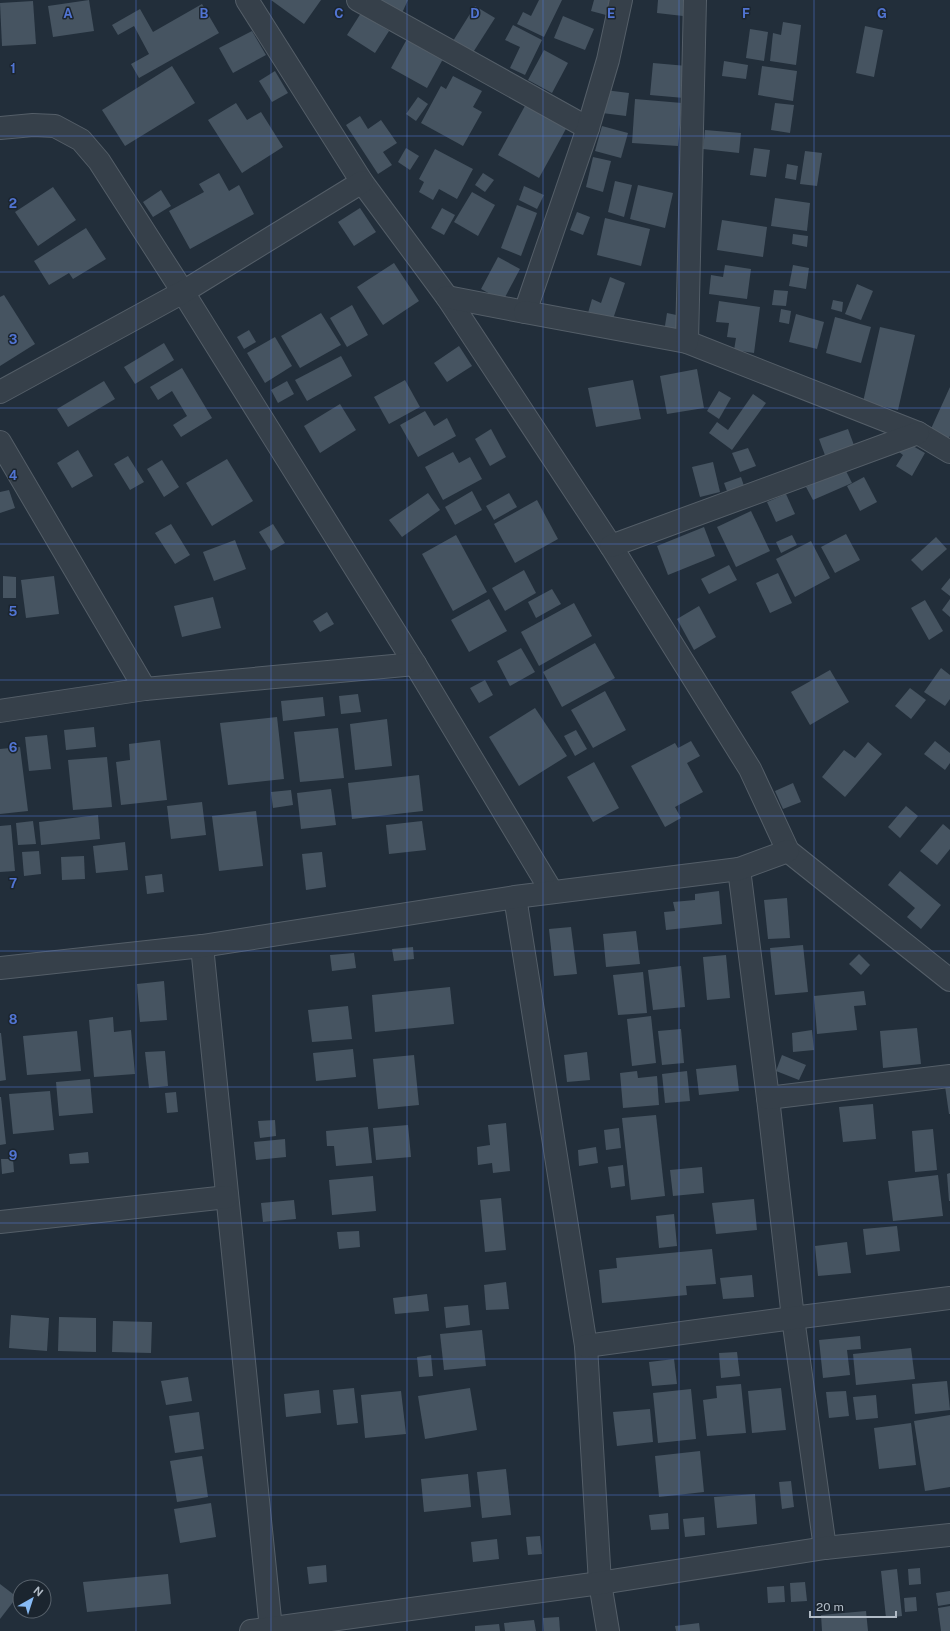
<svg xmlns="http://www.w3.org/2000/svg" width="950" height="1631" font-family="'Public Sans',sans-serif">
  <rect width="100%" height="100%" fill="#222e3a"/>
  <g fill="#465461">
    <polygon points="89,0 94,31 53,37 48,6"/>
    <polygon points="271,0 321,0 304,24"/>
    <polygon points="380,0 408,0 402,13"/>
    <polygon points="539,0 562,0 544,37 517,24 523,12 531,16"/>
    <polygon points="594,0 611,0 606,15 591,11"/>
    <polygon points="658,0 685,0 683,16 657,13"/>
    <polygon points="33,1 36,44 2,46 0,3"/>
    <polygon points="202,4 219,33 139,78 131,64 149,54 134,26 118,35 112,25 140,9 153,32"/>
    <polygon points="475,6 495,18 472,54 453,41"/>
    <polygon points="361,13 389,31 375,53 347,35"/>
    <polygon points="563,16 594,29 585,50 554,38"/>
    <polygon points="783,22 801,25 796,65 770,61 773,33 781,35"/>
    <polygon points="513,25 542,40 525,75 510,68 520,47 505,40"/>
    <polygon points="865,26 883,30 874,77 856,73"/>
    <polygon points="750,29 768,32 764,61 746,58"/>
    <polygon points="252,31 266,55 233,73 219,48"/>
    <polygon points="407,39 443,59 427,88 391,68"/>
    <polygon points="544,50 568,63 552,93 528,80"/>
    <polygon points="724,61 748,65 746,79 722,76"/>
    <polygon points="653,63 687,66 684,98 650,95"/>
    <polygon points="172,66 195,103 125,146 102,110"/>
    <polygon points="762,66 797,71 793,101 758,95"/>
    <polygon points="275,71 288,93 272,102 259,81"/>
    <polygon points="453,76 482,91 473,107 482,112 463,146 421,123 441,86 446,89"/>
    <polygon points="605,90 629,93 626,116 602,113"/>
    <polygon points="418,97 428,104 416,121 406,114"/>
    <polygon points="635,99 682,103 678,146 632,143"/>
    <polygon points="236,103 247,120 261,112 283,147 242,173 208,120"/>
    <polygon points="775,103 794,105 790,133 771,130"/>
    <polygon points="526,104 567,127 539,178 498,155"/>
    <polygon points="360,116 368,129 381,120 397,143 383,152 392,165 378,174 346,125"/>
    <polygon points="602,126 628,133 621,158 595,151"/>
    <polygon points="705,130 741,133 739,153 703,149"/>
    <polygon points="406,148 419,156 410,170 398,162"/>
    <polygon points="754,148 770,150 766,177 750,175"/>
    <polygon points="435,149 473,169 457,199 439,189 433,200 419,192 424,182 419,179"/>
    <polygon points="805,151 822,153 817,186 800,184"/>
    <polygon points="593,157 611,161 603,192 586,187"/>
    <polygon points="787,164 798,166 796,180 785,178"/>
    <polygon points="219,173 229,191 239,185 254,214 190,249 169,211 204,192 199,184"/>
    <polygon points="483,173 494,180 485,192 475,185"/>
    <polygon points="615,181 632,185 624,217 608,212"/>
    <polygon points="638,185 673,193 665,228 630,219"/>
    <polygon points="524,186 544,195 537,209 519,200"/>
    <polygon points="53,187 76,220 38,246 15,212"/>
    <polygon points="161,190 171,206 153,217 143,202"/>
    <polygon points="472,192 495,205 478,236 454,222"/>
    <polygon points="775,198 810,203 807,231 771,226"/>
    <polygon points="517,205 537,213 521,256 501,248"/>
    <polygon points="360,208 376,232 354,246 338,222"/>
    <polygon points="442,208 455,215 444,235 431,228"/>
    <polygon points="577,212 590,217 583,235 570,230"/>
    <polygon points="605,218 650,229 641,266 597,255"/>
    <polygon points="722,220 767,227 763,257 717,250"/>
    <polygon points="86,228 106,259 73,279 69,273 49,285 34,261"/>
    <polygon points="793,234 808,236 807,247 792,244"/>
    <polygon points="498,257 520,269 503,301 481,289"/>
    <polygon points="394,263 419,301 383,325 357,287"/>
    <polygon points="725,265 751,269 747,299 709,294 711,275 723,277"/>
    <polygon points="793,265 809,268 806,289 789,286"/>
    <polygon points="610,277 625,283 612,322 588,313 592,299 601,303"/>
    <polygon points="857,284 873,291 861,320 845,314"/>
    <polygon points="774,290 788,291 786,306 772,305"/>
    <polygon points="4,295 35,344 0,366 0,297"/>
    <polygon points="833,300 843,302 842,312 831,309"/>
    <polygon points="719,301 760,307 754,353 734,350 736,338 727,337 729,323 716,322"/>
    <polygon points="352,305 368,335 347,347 330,318"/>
    <polygon points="781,309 791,311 789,324 779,322"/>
    <polygon points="321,313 341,345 300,368 281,336"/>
    <polygon points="667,313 681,316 678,334 664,332"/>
    <polygon points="796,314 824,322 817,349 789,342"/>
    <polygon points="835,317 871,327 861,363 826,353"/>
    <polygon points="880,327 915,335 898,410 863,402"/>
    <polygon points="249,330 256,342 244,349 237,337"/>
    <polygon points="275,337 292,366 265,383 247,353"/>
    <polygon points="164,343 174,360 135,384 124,367"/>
    <polygon points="459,346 472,366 447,382 434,363"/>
    <polygon points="341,356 352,376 307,401 295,380"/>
    <polygon points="182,368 212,418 181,437 173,425 187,416 172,391 158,400 150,387"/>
    <polygon points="697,369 704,408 667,414 660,376"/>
    <polygon points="405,380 420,407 389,424 374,397"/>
    <polygon points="633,380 641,419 596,427 588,388"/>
    <polygon points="104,381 115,399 68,427 57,409"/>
    <polygon points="287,381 294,394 278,403 271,390"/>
    <polygon points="950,387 950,436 948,439 930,431"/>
    <polygon points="719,391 731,398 719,419 707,411"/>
    <polygon points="753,394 766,403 732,450 709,433 717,422 728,430"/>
    <polygon points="340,404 356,430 320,453 304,426"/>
    <polygon points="425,411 434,426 447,418 456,436 418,457 400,425"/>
    <polygon points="491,429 506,457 490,466 475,439"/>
    <polygon points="848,429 855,448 826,458 819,439"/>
    <polygon points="906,442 925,453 912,476 896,466 903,455 899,452"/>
    <polygon points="748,448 756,466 740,472 732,453"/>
    <polygon points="78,450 93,476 72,488 57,463"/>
    <polygon points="453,452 459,463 470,457 482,479 443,500 425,467"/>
    <polygon points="128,456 144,482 130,490 114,464"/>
    <polygon points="227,459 253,501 212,526 186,483"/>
    <polygon points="162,460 179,487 164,497 147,469"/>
    <polygon points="713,462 720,492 700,497 692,467"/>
    <polygon points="845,469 852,483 813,500 806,487"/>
    <polygon points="741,477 745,489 728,494 724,483"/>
    <polygon points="864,477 877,502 860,511 847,486"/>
    <polygon points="9,490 15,508 0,513 0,492"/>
    <polygon points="472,491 482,510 455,525 445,507"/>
    <polygon points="428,493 440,510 402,537 389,520"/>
    <polygon points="509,493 517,507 494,520 486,506"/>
    <polygon points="786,494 795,514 776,522 767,502"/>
    <polygon points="537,500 558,539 515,563 494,524"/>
    <polygon points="751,511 770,551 736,567 717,527"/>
    <polygon points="171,524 190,555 175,564 155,533"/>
    <polygon points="273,524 285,543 271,551 259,532"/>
    <polygon points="704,527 715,556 668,575 657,546"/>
    <polygon points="846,534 860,560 835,573 821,547"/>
    <polygon points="456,535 487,592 453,611 422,554"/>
    <polygon points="792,535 797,545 781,553 776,542"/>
    <polygon points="936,537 947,549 922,571 911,560"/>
    <polygon points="235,540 246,569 214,581 203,552"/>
    <polygon points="811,541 830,578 795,597 776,559"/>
    <polygon points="729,565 737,580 709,594 701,579"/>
    <polygon points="524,570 536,593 505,611 492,588"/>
    <polygon points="778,573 792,603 770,613 756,583"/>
    <polygon points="3,576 16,577 16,598 3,598"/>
    <polygon points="54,576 59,614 26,618 21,580"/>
    <polygon points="950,578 950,596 941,589"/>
    <polygon points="552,589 561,604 536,618 528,602"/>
    <polygon points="213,597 221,628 182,637 174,606"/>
    <polygon points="489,599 507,631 469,652 451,620"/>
    <polygon points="950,599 950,617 942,610"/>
    <polygon points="925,600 943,631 929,640 911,608"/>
    <polygon points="574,603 592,636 539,666 521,632"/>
    <polygon points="699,606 716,637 694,650 677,619"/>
    <polygon points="327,612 334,624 320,632 313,621"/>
    <polygon points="595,643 615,678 562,707 543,672"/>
    <polygon points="521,648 535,672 510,686 497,661"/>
    <polygon points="941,668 950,675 950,699 945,706 924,692"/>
    <polygon points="830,670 849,702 810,725 791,692"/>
    <polygon points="485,680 493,695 479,703 470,688"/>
    <polygon points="910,688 926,700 911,719 895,706"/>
    <polygon points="605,691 626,730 593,748 571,710"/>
    <polygon points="358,694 361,712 341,714 339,696"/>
    <polygon points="323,697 325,716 283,721 281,701"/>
    <polygon points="535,708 567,756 519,786 489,737"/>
    <polygon points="277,717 284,779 228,785 220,723"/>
    <polygon points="387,719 392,766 355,770 350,724"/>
    <polygon points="94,727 96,747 66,750 64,730"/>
    <polygon points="338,728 344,778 300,782 294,732"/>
    <polygon points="576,730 587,749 575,756 564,736"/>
    <polygon points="47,735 51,769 29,771 25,737"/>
    <polygon points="160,740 167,800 121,805 116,762 130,760 129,744"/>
    <polygon points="691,741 700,756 687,763 703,792 675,807 681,818 665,827 631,766 675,743 678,748"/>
    <polygon points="935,741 950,753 950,763 945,770 924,754"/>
    <polygon points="868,742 882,754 845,797 822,777 844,750 855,758"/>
    <polygon points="20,747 28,811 0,814 0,749"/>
    <polygon points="107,757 112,807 73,810 68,760"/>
    <polygon points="594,762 619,808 593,822 567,777"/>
    <polygon points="419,775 423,811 352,819 348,783"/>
    <polygon points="793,783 801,802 783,809 775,791"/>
    <polygon points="331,789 336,825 301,829 297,793"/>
    <polygon points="291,790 293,805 273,808 271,792"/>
    <polygon points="202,802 206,835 171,839 167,806"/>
    <polygon points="906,806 918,816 900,838 888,827"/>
    <polygon points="256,811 263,866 219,871 212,816"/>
    <polygon points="98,815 100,839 41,845 39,822"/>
    <polygon points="33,821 36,844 18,845 16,823"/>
    <polygon points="422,821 426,850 389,854 386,825"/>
    <polygon points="943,824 950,830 950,849 937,865 920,851"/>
    <polygon points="11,825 15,871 0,872 0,826"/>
    <polygon points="125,842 128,870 96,873 93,846"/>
    <polygon points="39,851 41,874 24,876 22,852"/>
    <polygon points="322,852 326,887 306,890 302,854"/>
    <polygon points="84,856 85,879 62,880 61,857"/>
    <polygon points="900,871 941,905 921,929 907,917 915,908 888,885"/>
    <polygon points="162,874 164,892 147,894 145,876"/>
    <polygon points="719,891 722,924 666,930 664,912 675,911 673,902 695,900 695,894"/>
    <polygon points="787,898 790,938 768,939 764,900"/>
    <polygon points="571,927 577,974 554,976 549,929"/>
    <polygon points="636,931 640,964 606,967 603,934"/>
    <polygon points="803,945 808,992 775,995 770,948"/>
    <polygon points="413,947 414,959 394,961 392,949"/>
    <polygon points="354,953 356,968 332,971 330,955"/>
    <polygon points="859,954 870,965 861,975 849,964"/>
    <polygon points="726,955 730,998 707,1000 703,957"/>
    <polygon points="681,966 685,1007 653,1010 648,970"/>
    <polygon points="643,972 647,1013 618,1015 613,975"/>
    <polygon points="164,981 167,1020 140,1022 137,984"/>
    <polygon points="450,987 454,1024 375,1032 372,995"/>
    <polygon points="864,991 866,1005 854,1006 857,1030 817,1034 814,996"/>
    <polygon points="348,1006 352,1039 312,1042 308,1010"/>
    <polygon points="651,1016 656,1063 632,1066 627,1019"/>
    <polygon points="113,1017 114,1032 131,1030 135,1074 94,1077 89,1020"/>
    <polygon points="917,1028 921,1064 883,1068 880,1031"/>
    <polygon points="681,1029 684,1063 662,1065 658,1031"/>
    <polygon points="812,1030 814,1050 793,1052 792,1033"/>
    <polygon points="77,1031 81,1071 27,1075 23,1036"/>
    <polygon points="0,1033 1,1033 6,1080 0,1081"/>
    <polygon points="353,1049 356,1077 316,1081 313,1053"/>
    <polygon points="165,1051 168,1086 149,1088 145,1052"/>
    <polygon points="587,1052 590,1080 567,1082 564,1055"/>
    <polygon points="414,1055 419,1105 378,1109 373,1059"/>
    <polygon points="782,1055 806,1065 799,1080 776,1071"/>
    <polygon points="736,1065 739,1091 699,1095 696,1069"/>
    <polygon points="637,1071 638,1078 657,1076 659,1105 623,1108 620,1073"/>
    <polygon points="687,1071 690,1101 665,1103 662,1074"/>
    <polygon points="90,1079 93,1113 59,1116 56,1082"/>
    <polygon points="945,1086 950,1086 950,1114 949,1114"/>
    <polygon points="50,1091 54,1130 13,1134 9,1094"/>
    <polygon points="176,1092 178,1112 167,1113 165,1093"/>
    <polygon points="0,1097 1,1097 6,1144 0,1145"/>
    <polygon points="873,1104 876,1139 843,1142 839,1107"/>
    <polygon points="656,1115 665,1196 631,1200 622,1118"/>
    <polygon points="275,1120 276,1136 260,1138 258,1121"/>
    <polygon points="506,1123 510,1171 493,1173 492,1163 478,1165 477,1147 490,1145 488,1125"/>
    <polygon points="408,1125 411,1157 376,1160 373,1128"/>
    <polygon points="368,1127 372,1163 336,1166 334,1146 327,1146 326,1131"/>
    <polygon points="619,1128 621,1148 606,1150 604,1130"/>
    <polygon points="933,1129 937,1170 915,1172 912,1131"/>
    <polygon points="285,1139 286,1157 256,1160 254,1142"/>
    <polygon points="596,1147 598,1163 579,1166 578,1150"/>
    <polygon points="88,1152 89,1163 70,1164 69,1154"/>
    <polygon points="1,1159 13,1159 14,1172 2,1174"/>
    <polygon points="623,1165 625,1186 611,1188 608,1167"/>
    <polygon points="702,1167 704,1193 673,1196 670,1170"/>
    <polygon points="950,1173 950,1201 949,1201 947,1174"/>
    <polygon points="938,1175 943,1216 893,1221 888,1181"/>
    <polygon points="373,1176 376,1211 332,1215 329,1180"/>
    <polygon points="501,1198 506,1250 485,1252 480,1200"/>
    <polygon points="754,1199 757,1230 716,1234 712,1203"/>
    <polygon points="294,1200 296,1219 263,1222 261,1203"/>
    <polygon points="674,1214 677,1246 659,1248 656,1216"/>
    <polygon points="897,1226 900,1251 866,1255 863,1229"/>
    <polygon points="359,1231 360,1247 339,1249 337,1232"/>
    <polygon points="847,1242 851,1273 818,1276 815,1246"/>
    <polygon points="712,1249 716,1284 686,1286 687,1295 602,1303 599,1270 617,1268 616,1258"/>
    <polygon points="752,1275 754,1297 723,1299 720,1278"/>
    <polygon points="506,1282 509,1309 486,1310 484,1285"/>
    <polygon points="427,1294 429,1311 395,1314 393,1298"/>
    <polygon points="468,1305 470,1325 446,1328 444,1307"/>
    <polygon points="11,1315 49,1318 47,1351 9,1348"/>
    <polygon points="59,1317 96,1318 96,1352 58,1351"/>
    <polygon points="113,1321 152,1322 151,1353 112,1352"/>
    <polygon points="482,1330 486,1366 444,1370 440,1334"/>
    <polygon points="860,1336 861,1349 847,1350 850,1375 823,1378 819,1340"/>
    <polygon points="911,1348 915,1379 856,1385 853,1354"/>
    <polygon points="737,1352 740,1376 721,1378 719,1353"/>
    <polygon points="431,1355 433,1376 419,1377 417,1357"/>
    <polygon points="674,1359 677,1384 652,1386 649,1362"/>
    <polygon points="188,1377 192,1401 166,1405 161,1381"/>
    <polygon points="947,1381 950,1410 915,1414 912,1384"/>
    <polygon points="741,1384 746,1433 707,1436 703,1400 717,1398 716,1386"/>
    <polygon points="354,1388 358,1423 337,1425 333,1390"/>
    <polygon points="470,1388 477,1430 425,1439 418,1396"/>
    <polygon points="781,1388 786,1430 752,1433 748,1391"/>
    <polygon points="691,1389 696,1439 658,1443 653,1393"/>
    <polygon points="319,1390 321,1413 286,1417 284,1394"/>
    <polygon points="401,1391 406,1434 365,1438 361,1395"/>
    <polygon points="846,1391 849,1416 829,1418 826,1392"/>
    <polygon points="876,1395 878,1418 856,1420 853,1397"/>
    <polygon points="650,1409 653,1442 617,1446 613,1412"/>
    <polygon points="199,1412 204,1449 175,1453 169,1416"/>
    <polygon points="950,1415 950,1487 925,1491 914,1421"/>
    <polygon points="911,1423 916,1465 879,1469 874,1428"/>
    <polygon points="700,1451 704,1492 659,1497 655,1456"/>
    <polygon points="202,1456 208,1497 177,1502 170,1461"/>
    <polygon points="506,1469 511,1515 482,1518 477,1472"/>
    <polygon points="468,1474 471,1507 424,1512 421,1479"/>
    <polygon points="791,1481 794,1507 782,1509 779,1482"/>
    <polygon points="755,1494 757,1524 717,1528 714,1497"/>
    <polygon points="211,1503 216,1537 180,1543 174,1509"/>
    <polygon points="668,1513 669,1529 651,1530 649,1515"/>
    <polygon points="704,1517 705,1535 685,1537 683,1519"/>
    <polygon points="540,1536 542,1554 528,1555 526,1537"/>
    <polygon points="497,1539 499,1559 473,1562 471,1542"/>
    <polygon points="326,1565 327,1582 309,1584 307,1567"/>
    <polygon points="920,1568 921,1584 909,1585 908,1569"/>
    <polygon points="897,1569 902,1616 886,1618 881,1571"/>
    <polygon points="168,1574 171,1604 87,1612 83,1582"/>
    <polygon points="805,1582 807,1601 791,1602 790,1583"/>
    <polygon points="0,1584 17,1597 0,1619"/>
    <polygon points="784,1586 785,1602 768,1603 767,1587"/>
    <polygon points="950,1591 950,1604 938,1606 936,1593"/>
    <polygon points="916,1597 917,1611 905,1612 904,1598"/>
    <polygon points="950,1606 950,1631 941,1631 938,1608"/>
    <polygon points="866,1611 868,1631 822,1631 821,1615"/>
    <polygon points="559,1617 560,1631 544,1631 543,1618"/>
    <polygon points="534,1620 536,1631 505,1631 504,1623"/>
    <polygon points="699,1623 700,1631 676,1631 675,1626"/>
    <polygon points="499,1624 500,1631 475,1631 475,1626"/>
  </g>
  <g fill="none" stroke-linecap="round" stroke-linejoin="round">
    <g stroke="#545e68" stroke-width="24">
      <g id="street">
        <polyline points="247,0 362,182 447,297 611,546 750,769 788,851 950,980"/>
        <polyline points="358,0 588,128"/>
        <polyline points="0,128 33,125 55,126 81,140 99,161 183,292 415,664 552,892"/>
        <polyline points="447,297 525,312 588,128 608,60 621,0"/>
        <polyline points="525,312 687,342 918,433 950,452"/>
        <polyline points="687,342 695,0"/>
        <polyline points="0,392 183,292 362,182"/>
        <polyline points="0,442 145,689"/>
        <polyline points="611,546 918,433"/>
        <polyline points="0,711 145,689 415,664"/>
        <polyline points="739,869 768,1098 793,1318 825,1548"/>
        <polyline points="515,897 586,1346 600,1583 608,1631"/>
        <polyline points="202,946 271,1629"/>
        <polyline points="0,968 202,946 515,897 739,869 788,851"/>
        <polyline points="768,1098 950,1076"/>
        <polyline points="0,1222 227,1197"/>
        <polyline points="586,1346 793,1318 950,1298"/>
        <polyline points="251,1631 600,1583 825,1548 950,1535"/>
      </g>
    </g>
    <use href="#street" stroke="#36404a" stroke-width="22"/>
  </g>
  <path fill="none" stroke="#5174d2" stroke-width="1" stroke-opacity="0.55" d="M136,0V1631M271,0V1631M407,0V1631M543,0V1631M679,0V1631M814,0V1631M0,136H950M0,272H950M0,408H950M0,544H950M0,680H950M0,816H950M0,951H950M0,1087H950M0,1223H950M0,1359H950M0,1495H950"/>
  <g font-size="13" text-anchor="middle" font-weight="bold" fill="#5174d2" stroke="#1b252f" stroke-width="3" stroke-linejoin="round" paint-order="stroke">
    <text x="68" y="18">A</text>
    <text x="204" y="18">B</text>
    <text x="339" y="18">C</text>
    <text x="475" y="18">D</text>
    <text x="611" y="18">E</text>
    <text x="746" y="18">F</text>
    <text x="882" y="18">G</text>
    <text x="13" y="73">1</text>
    <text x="13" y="208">2</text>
    <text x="13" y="344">3</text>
    <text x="13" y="480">4</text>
    <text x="13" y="616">5</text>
    <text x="13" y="752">6</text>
    <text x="13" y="888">7</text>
    <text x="13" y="1024">8</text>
    <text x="13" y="1160">9</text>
  </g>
  <g transform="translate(32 1599) rotate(39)"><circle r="19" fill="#1b252f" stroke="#57616b"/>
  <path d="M0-3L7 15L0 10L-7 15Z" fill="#87bbf6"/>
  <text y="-6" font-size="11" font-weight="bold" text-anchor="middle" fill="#b1bbc6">N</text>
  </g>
  <path d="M810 1611v6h86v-6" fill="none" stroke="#b1bbc6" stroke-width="2"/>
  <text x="816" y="1611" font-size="12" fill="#b1bbc6" stroke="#1b252f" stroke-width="3" paint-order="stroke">20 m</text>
</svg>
